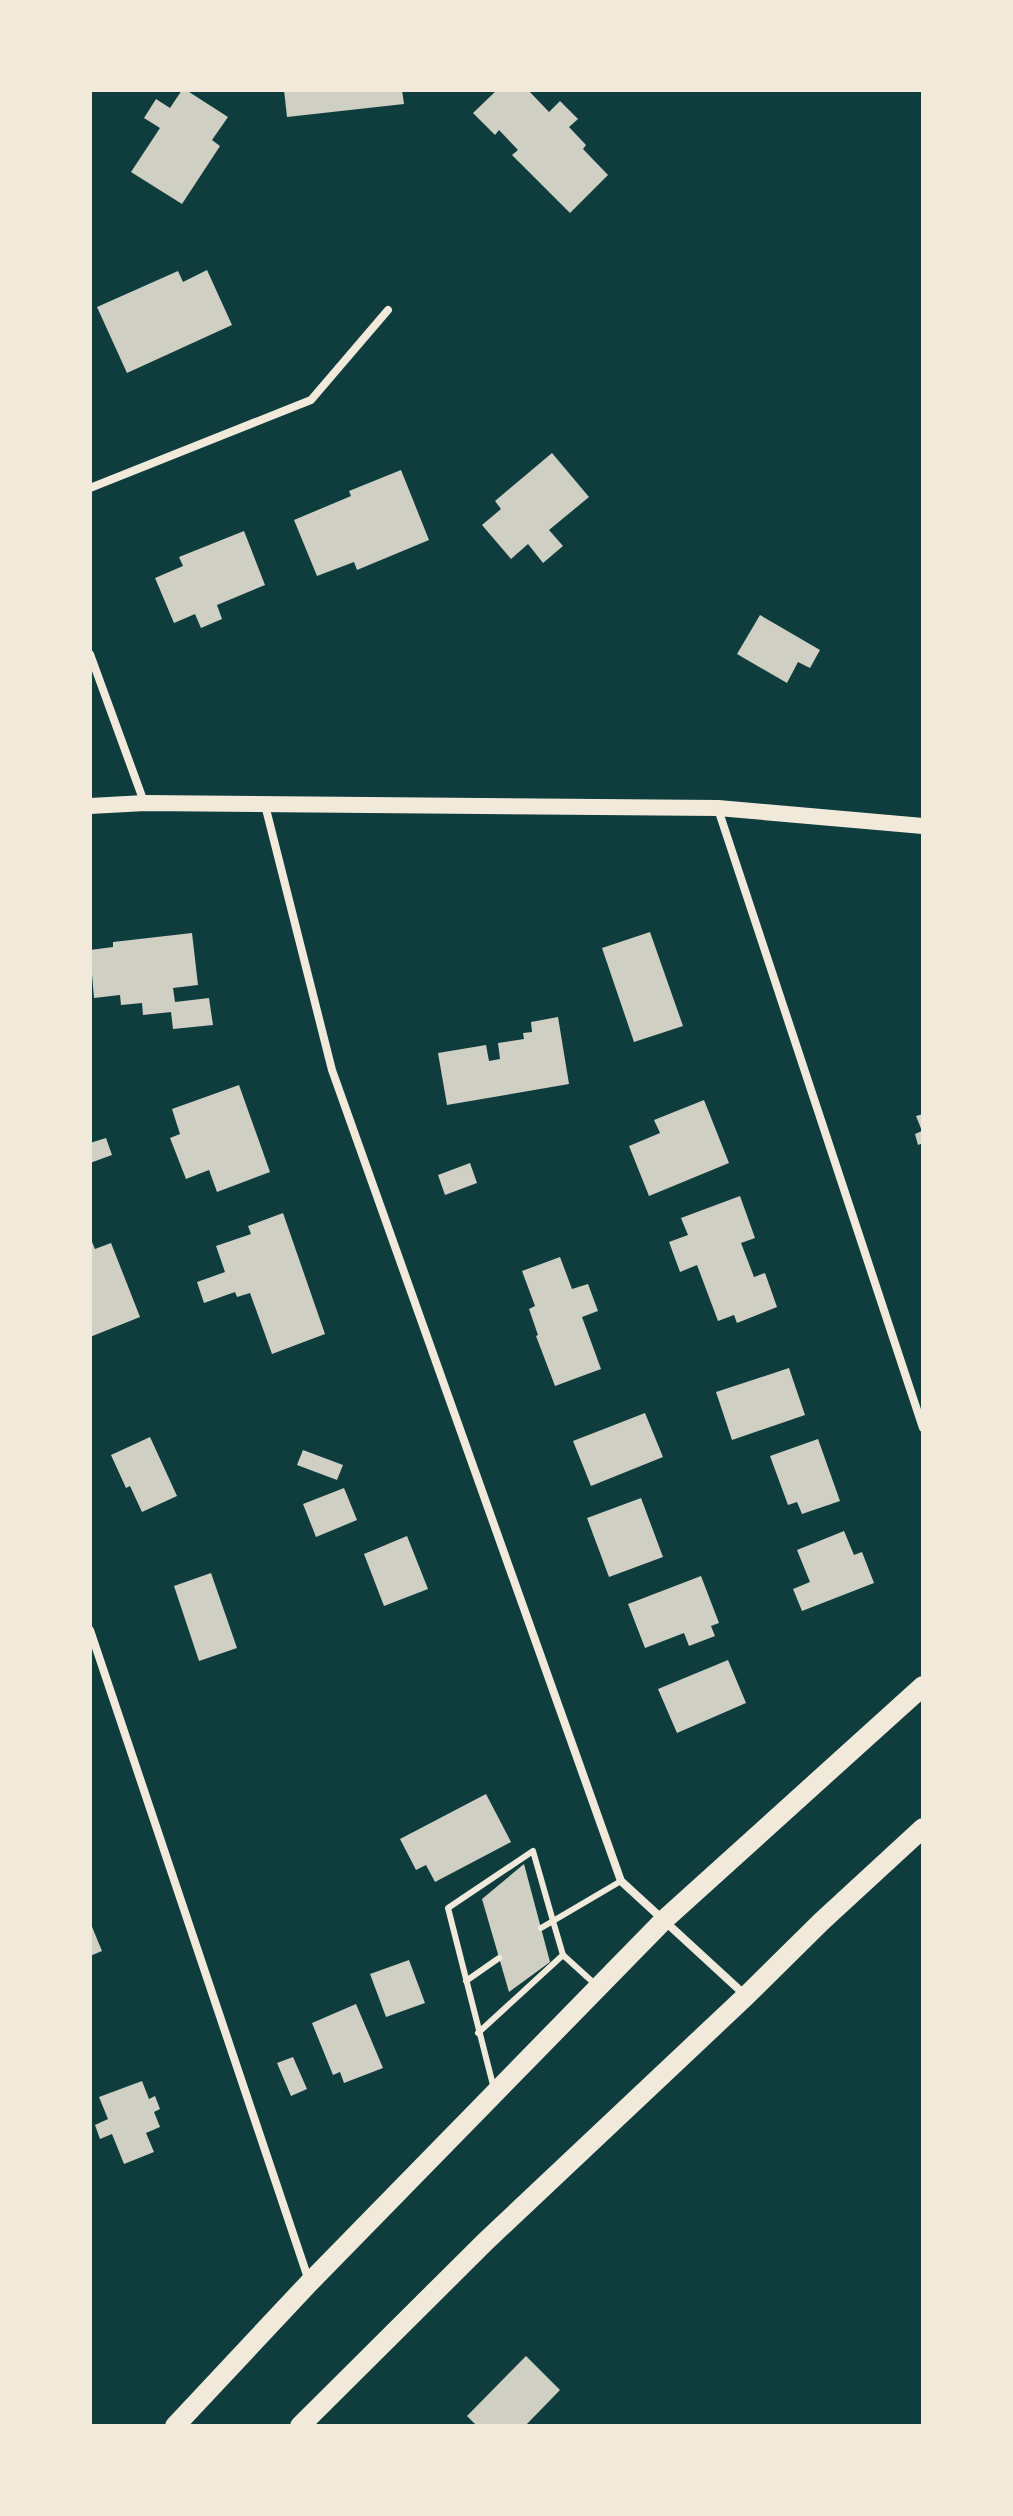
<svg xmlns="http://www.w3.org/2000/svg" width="1013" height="2516" font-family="'DejaVu Sans',sans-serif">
  <rect width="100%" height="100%" fill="#0f3d3e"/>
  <g fill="#cfcfc3">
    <polygon points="182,90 186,90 228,117 212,140 220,146 182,204 131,172 160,128 144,118 156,99 170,108"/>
    <polygon points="284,90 402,90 404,104 287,117"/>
    <polygon points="497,90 528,90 549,112 560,101 578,119 569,127 586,145 583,149 608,175 570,213 512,155 518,150 499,130 495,135 473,113"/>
    <polygon points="207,270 232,325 127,373 97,307 178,271 183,282"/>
    <polygon points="552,453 589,497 549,530 563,546 543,563 528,544 511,559 482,525 501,509 495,501"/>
    <polygon points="401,470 429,540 357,570 354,562 317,576 294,520 351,496 349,491"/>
    <polygon points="244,531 265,585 217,605 222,619 201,628 195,614 174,623 155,578 183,566 179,557"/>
    <polygon points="760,615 820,650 810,668 798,662 787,683 737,654"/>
    <polygon points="650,932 683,1026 634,1042 602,948"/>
    <polygon points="192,933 198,985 173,988 175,1002 209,998 213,1025 173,1029 171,1012 143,1015 142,1003 121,1005 120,995 94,998 90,950 113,947 113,942"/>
    <polygon points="558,1017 569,1084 447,1105 438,1053 486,1045 489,1061 500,1059 498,1043 524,1039 523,1033 532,1032 531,1022"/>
    <polygon points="239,1085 270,1172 217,1192 209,1170 186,1179 170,1138 180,1134 172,1109"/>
    <polygon points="704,1100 729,1163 649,1196 629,1146 660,1133 654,1120"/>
    <polygon points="923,1114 923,1143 918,1145 915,1134 922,1131 916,1116"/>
    <polygon points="106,1138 112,1155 90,1163 90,1143"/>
    <polygon points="470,1163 477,1183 445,1195 438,1175"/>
    <polygon points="740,1196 755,1238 741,1243 754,1277 765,1273 777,1307 737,1323 734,1315 718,1321 697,1265 680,1272 669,1242 688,1235 681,1218"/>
    <polygon points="283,1213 325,1334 272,1354 250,1293 237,1297 235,1292 204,1303 197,1282 225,1272 216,1246 251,1234 248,1226"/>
    <polygon points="90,1237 95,1249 111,1243 140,1317 90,1337"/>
    <polygon points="560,1257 572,1289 588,1284 598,1311 582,1317 601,1369 555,1386 536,1336 538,1335 529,1309 535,1306 522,1271"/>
    <polygon points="789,1368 805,1415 732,1440 716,1392"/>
    <polygon points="645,1413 663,1457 591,1486 573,1441"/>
    <polygon points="150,1437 177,1496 142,1512 130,1486 126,1488 111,1455"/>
    <polygon points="818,1439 840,1501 802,1514 797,1502 788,1505 770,1456"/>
    <polygon points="303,1450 343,1465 337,1480 297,1465"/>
    <polygon points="344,1488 357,1520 316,1537 303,1504"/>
    <polygon points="641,1498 663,1557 609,1577 587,1518"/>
    <polygon points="844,1531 854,1555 862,1552 874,1583 802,1611 793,1589 810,1582 797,1550"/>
    <polygon points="407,1536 428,1589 384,1606 364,1554"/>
    <polygon points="211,1573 237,1648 199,1661 174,1586"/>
    <polygon points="701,1576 719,1623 711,1626 715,1636 689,1646 684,1633 645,1648 628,1604"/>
    <polygon points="728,1660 746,1703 677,1733 658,1689"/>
    <polygon points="486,1794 511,1842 435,1882 426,1865 416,1870 400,1839"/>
    <polygon points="524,1864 550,1962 509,1992 482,1899"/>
    <polygon points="90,1922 102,1951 90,1956"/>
    <polygon points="409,1960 425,2003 386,2017 370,1974"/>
    <polygon points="356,2004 383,2068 344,2083 340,2072 333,2075 312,2023"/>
    <polygon points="293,2057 307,2089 291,2096 277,2063"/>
    <polygon points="142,2081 149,2099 155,2096 160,2109 154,2112 160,2127 146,2133 154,2152 124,2164 112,2134 100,2139 95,2125 108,2119 99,2097"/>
    <polygon points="526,2356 560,2390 525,2426 477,2426 467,2416"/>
  </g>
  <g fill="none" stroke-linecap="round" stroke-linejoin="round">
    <g stroke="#f1e9da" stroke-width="6">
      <polyline points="563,1955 596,1985"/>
      <polyline points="466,1981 499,1958"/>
      <polyline points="478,2033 563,1955 553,1921 541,1928"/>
      <polyline points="494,2089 448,1908 533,1851 553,1921 621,1881"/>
    </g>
    <g stroke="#f1e9da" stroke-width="8">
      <polyline points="90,488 311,400 388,310"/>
      <polyline points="90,654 144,802"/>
      <polyline points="265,805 332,1070 621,1881 745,1995"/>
      <polyline points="718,809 923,1428"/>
      <polyline points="90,1630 309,2281"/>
    </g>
    <polyline stroke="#f1e9da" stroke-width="16" points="90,806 145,803 718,808 923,826"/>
    <g stroke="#f1e9da" stroke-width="20">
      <polyline points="175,2426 310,2282 664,1920 923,1686"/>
      <polyline points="300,2426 486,2241 746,1996 822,1921 923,1828"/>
    </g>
  </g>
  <rect width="1013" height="2516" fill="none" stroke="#f1e9da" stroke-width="184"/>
</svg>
